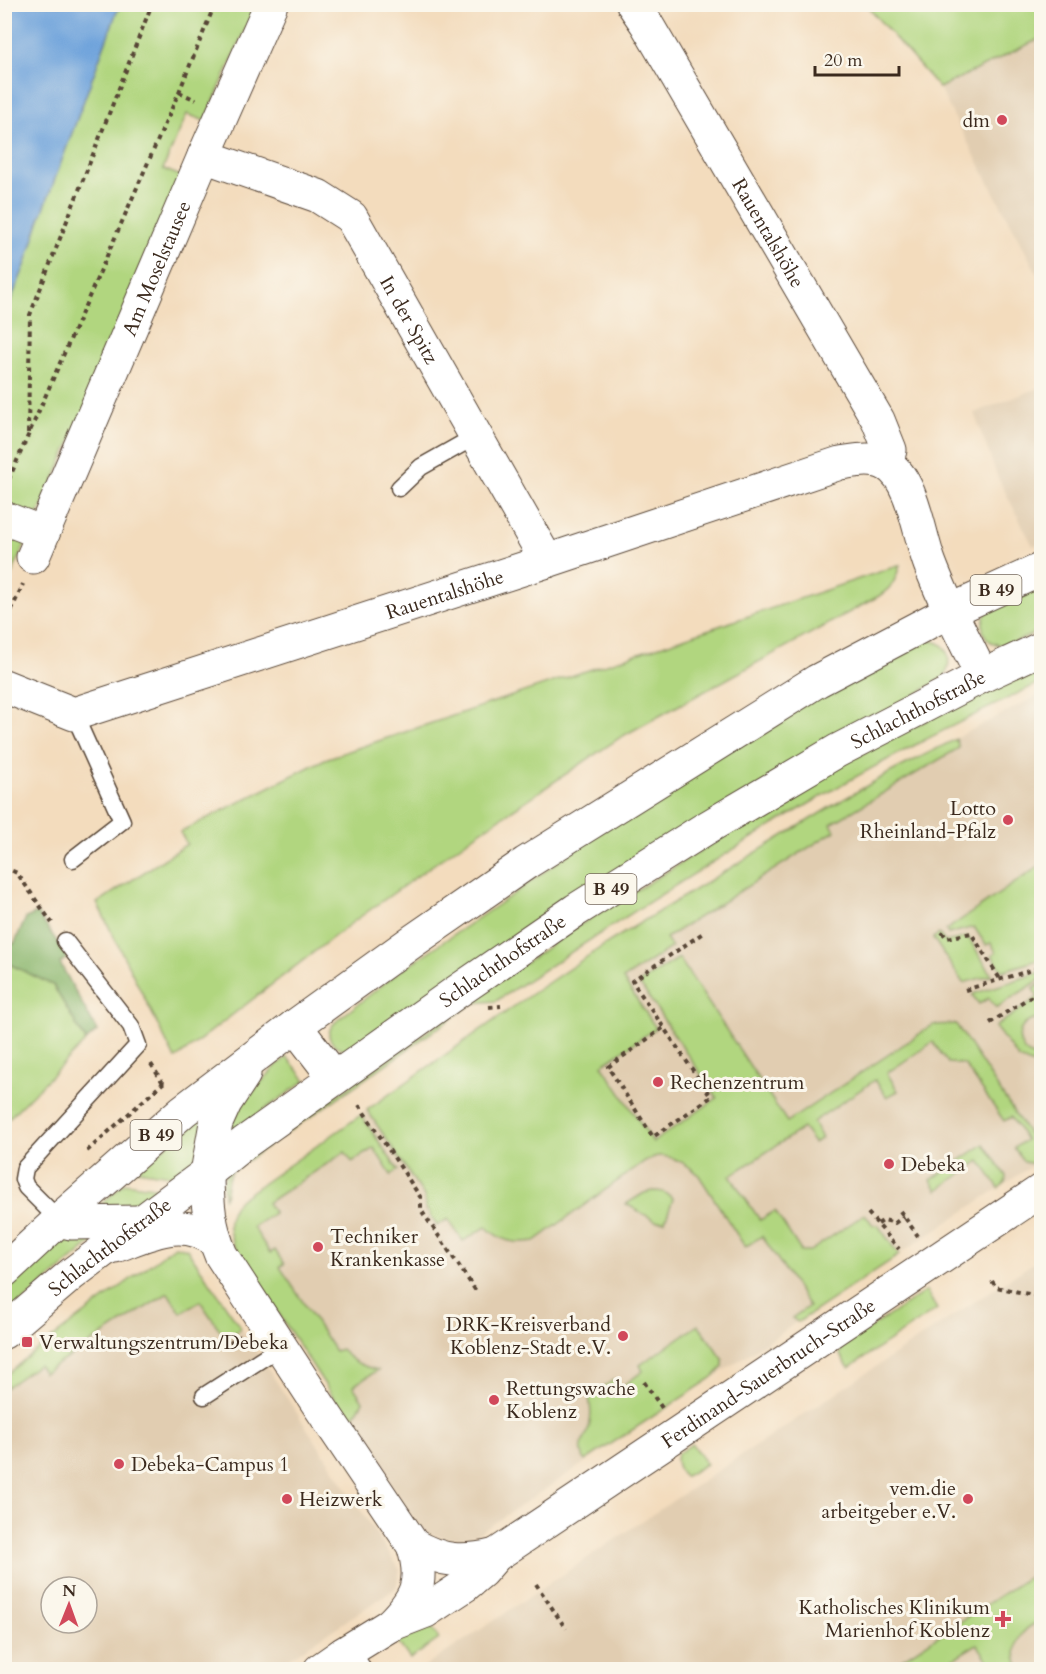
<svg xmlns="http://www.w3.org/2000/svg" width="1046" height="1674" font-family="Cardo,serif">
  <rect width="100%" height="100%" fill="#fbf7ec"/>
  <filter id="ink" filterUnits="userSpaceOnUse"><feTurbulence type="fractalNoise" baseFrequency=".0167" numOctaves="2"/><feDisplacementMap in="SourceGraphic" scale="12" xChannelSelector="R" yChannelSelector="G"/><feConvolveMatrix kernelMatrix="1 2 1 2 8 2 1 2 1" color-interpolation-filters="sRGB"/></filter>
  <filter id="wash" filterUnits="userSpaceOnUse"><feTurbulence type="fractalNoise" baseFrequency=".008" numOctaves="4" result="noise"/><feDisplacementMap in="SourceGraphic" scale="24" xChannelSelector="R" yChannelSelector="G"/><feGaussianBlur stdDeviation="1.35" result="paint"/><feColorMatrix in="noise" values="0 0 0 0 0 0 0 0 0 0 0 0 0 0 0 0 0 1.4 0 .05"/><feComposite in="paint" operator="in"/></filter>
  <g filter="url(#wash)">
    <rect width="100%" height="100%" fill="#f3dcbd"/>
    <g fill="#e1cdb1" fill-rule="evenodd">
      <polygon points="1041,38 1041,281 939,88"/>
      <polygon points="1041,387 1041,543 1033,546 998,478 974,413"/>
      <polygon points="1041,694 1041,1160 476,1535 465,1538 448,1539 426,1533 419,1526 350,1423 235,1206 239,1200 533,993 609,942 832,806 891,772"/>
      <path d="M175,1246L187,1249L241,1328L400,1570L396,1588L273,1669H5L4,1376L31,1354ZM51,1587H87V1623H51Z"/>
      <polygon points="1041,1258 1041,1669 420,1670 695,1486"/>
    </g>
    <g fill="#b1d67f" stroke="#76804e" stroke-width="1.5">
      <polygon points="121,5 256,5 205,121 187,114 163,169 186,178 81,419 5,589 5,315 26,263 39,222 116,14"/>
      <polygon points="866,5 1041,5 1041,38 939,88"/>
      <path d="M900,565C895,581 893,587 879,596L621,737L472,837L353,922L175,1059L97,903L187,844L180,832L325,759Z"/>
      <path d="M1041,585V630C1027,636 998,656 985,636C980,627 983,618 988,609Z"/>
      <path d="M923,639C929,640 937,641 942,645C951,653 950,668 944,677L348,1049C336,1049 323,1039 332,1026C334,1023 337,1021 339,1019L400,971L512,895L678,775Z"/>
      <path d="M1041,661V682C964,720 886,758 812,802C705,865 600,933 496,1001L474,1003L231,1172C225,1182 228,1192 224,1198L223,1183L226,1172L575,928L840,765Z"/>
      <path d="M956,739L959,748L831,824L835,831L666,938L672,947L623,979L656,1028L602,1065L653,1142L717,1098L639,983L679,958L787,1122L933,1025L956,1024L1041,1153V1160L1035,1164L1024,1162L1014,1148L1026,1140L1011,1117L1004,1121L964,1064L948,1063L933,1042L887,1073L898,1091L887,1097L875,1080L813,1122L822,1138L814,1143L803,1128L730,1176L760,1220L775,1211L801,1251H810L865,1214L873,1225H878L899,1255L798,1322L792,1318L809,1306L762,1236L745,1247L698,1174C688,1165 674,1156 659,1156C655,1156 650,1159 645,1161L535,1241C513,1244 502,1242 486,1227L463,1241L448,1219L437,1226L425,1207V1197L367,1110L533,993L609,942L832,806L891,772Z"/>
      <polygon points="1041,865 1041,959 1002,971 992,955 996,952 991,943 986,945 974,927 948,934 946,930"/>
      <polygon points="939,934 945,942 968,937 992,975 963,983 933,938"/>
      <polygon points="5,962 53,985 86,1041 5,1122"/>
      <polygon points="1041,972 1041,979 996,1008 989,998 979,1004 973,996 973,994"/>
      <path d="M1041,983V1020C1016,1017 1011,1049 1035,1057L1033,1065L1019,1059L995,1027L1038,997L1033,989Z"/>
      <polygon points="287,1057 306,1080 236,1130 230,1132 231,1122 248,1097 276,1066"/>
      <polygon points="207,1111 197,1162 176,1176 137,1170"/>
      <path d="M361,1115L398,1170L391,1175L374,1148L352,1162L345,1152L267,1203L274,1213L253,1227L270,1253L275,1250L284,1264L280,1267L335,1351L341,1349C352,1362 362,1366 378,1370L353,1386L363,1401L350,1423L233,1244C227,1226 226,1216 239,1200Z"/>
      <polygon points="984,1144 1006,1176 1005,1183 999,1188 980,1161 937,1190 931,1180"/>
      <polygon points="124,1183 161,1188 140,1206 103,1207 101,1205"/>
      <path d="M652,1191C661,1191 667,1192 673,1199L665,1221H656L626,1204L644,1193Z"/>
      <polygon points="71,1231 103,1233 5,1317 4,1290"/>
      <polygon points="175,1246 187,1249 241,1328 226,1339 200,1301 181,1313 168,1293 44,1373 38,1365 5,1388 5,1376 31,1354"/>
      <polygon points="926,1291 937,1309 849,1368 840,1355 842,1347"/>
      <path d="M698,1325L723,1359V1367L712,1378L585,1461C577,1443 585,1444 589,1427C592,1417 591,1407 589,1397L615,1379L621,1387L643,1371L640,1365Z"/>
      <path d="M692,1444L706,1464L684,1477C679,1470 674,1464 677,1454Z"/>
      <path d="M1041,1569V1621C1018,1629 1011,1647 1020,1669H994L977,1644L937,1669H887Z"/>
      <polygon points="427,1620 439,1639 410,1659 397,1641"/>
    </g>
    <polygon fill="#8cb76e" stroke="#647046" stroke-width="1.5" points="37,913 68,957 60,963 97,1031 86,1041 53,985 5,962 5,940 14,944 26,918"/>
    <polygon fill="#6ea3db" stroke="#54667c" stroke-width="1.5" points="5,4 121,5 116,14 39,222 26,263 5,315"/>
  </g>
  <g filter="url(#ink)">
    <g fill="none" stroke-linecap="round" stroke-linejoin="round">
      <g stroke="#574536" stroke-width="19">
        <g id="lane">
          <polyline points="399,488 421,467 476,436"/>
          <polyline points="73,859 122,821 74,714"/>
          <polyline points="59,1220 26,1187 23,1179 25,1168 138,1045 131,1026 65,941"/>
          <polyline points="204,1396 280,1347"/>
        </g>
      </g>
      <g stroke="#574536" stroke-width="35">
        <g id="street">
          <path id="s1" d="M633,4L646,23L878,420L890,450L886,464"/>
          <path id="s2" d="M204,156L318,196L351,217L547,561"/>
          <polyline points="4,518 43,533"/>
          <path id="s3" d="M33,557L204,156L271,4"/>
          <path id="s4" d="M4,686L74,714L547,561L840,463C855,461 872,457 886,464C913,478 919,536 930,564C936,580 943,595 950,611"/>
          <polyline points="320,1670 343,1654"/>
        </g>
      </g>
      <g stroke="#574536" stroke-width="35">
        <g id="secondary">
          <path d="M207,1173C207,1202 209,1227 221,1255L318,1404L413,1545C425,1583 416,1599 390,1625"/>
          <path d="M115,1246C148,1234 184,1215 215,1241"/>
          <path d="M413,1545C442,1562 463,1563 496,1555"/>
          <path id="s5" d="M354,1670L343,1654L390,1625L426,1611L464,1586L482,1571L496,1555L1042,1190"/>
        </g>
      </g>
      <g stroke="#574536" stroke-width="35">
        <g id="primary">
          <polyline points="950,611 982,676"/>
          <polyline points="295,1026 335,1078"/>
          <polyline points="207,1173 216,1123 225,1103 244,1074"/>
          <polyline points="59,1220 71,1223 139,1222"/>
          <polyline points="4,1271 59,1220 183,1111 295,1026 413,941 526,863 817,681 950,611 1042,569"/>
          <path id="s6" d="M4,1332L72,1274L207,1173L244,1143L455,993L576,910L703,830L837,751L982,676L1042,648"/>
        </g>
      </g>
      <g stroke="#574536" stroke-width="4" stroke-dasharray="4.5 4.5" stroke-linecap="butt">
        <polyline points="179,92 196,100"/>
        <polyline points="28,433 30,315 152,4"/>
        <polyline points="5,488 179,92 215,4"/>
        <polyline points="4,627 23,584"/>
        <polyline points="1039,743 1042,741"/>
        <polyline points="4,867 17,873 52,923"/>
        <polyline points="942,932 947,938 971,933 1000,979"/>
        <polyline points="965,990 1042,967"/>
        <polyline points="489,1007 501,1006"/>
        <polyline points="990,1023 1030,997 1028,992"/>
        <polyline points="663,1028 608,1067 653,1137 711,1097 632,981 703,933"/>
        <polyline points="151,1064 163,1083"/>
        <polyline points="359,1105 421,1198 421,1210 476,1291"/>
        <polyline points="87,1151 163,1083 167,1083"/>
        <polyline points="900,1211 918,1236"/>
        <polyline points="868,1213 899,1249"/>
        <polyline points="878,1224 884,1220 895,1223 904,1216"/>
        <polyline points="992,1281 996,1287 1042,1297"/>
        <polyline points="230,1343 240,1336"/>
        <polyline points="644,1382 662,1408"/>
        <polyline points="536,1584 566,1629"/>
      </g>
      <use href="#lane" stroke="#fff" stroke-width="16"/>
      <use href="#street" stroke="#fff" stroke-width="33"/>
      <use href="#secondary" stroke="#fff" stroke-width="33"/>
      <use href="#primary" stroke="#fff" stroke-width="33"/>
    </g>
  </g>
  <g fill="#d1495b" stroke="#fbf7ec" stroke-width="2">
    <circle cx="1002" cy="120" r="6"/>
    <circle cx="1008" cy="820" r="6"/>
    <circle cx="658" cy="1082" r="6"/>
    <circle cx="889" cy="1164" r="6"/>
    <circle cx="318" cy="1247" r="6"/>
    <circle cx="623" cy="1336" r="6"/>
    <rect x="21" y="1336" width="12" height="12" rx="3"/>
    <circle cx="494" cy="1400" r="6"/>
    <circle cx="119" cy="1464" r="6"/>
    <circle cx="287" cy="1499" r="6"/>
    <circle cx="968" cy="1499" r="6"/>
    <path d="M1000 1610h6v6h6v6h-6v6h-6v-6h-6v-6h6z"/>
  </g>
  <g text-anchor="middle" stroke-width="6" stroke-linejoin="round" paint-order="stroke">
    <g fill="#fbf7ec" stroke="#75685c" stroke-width="1.5">
      <rect x="970.5" y="575" width="51" height="30" rx="4.5"/>
      <rect x="585.5" y="874" width="51" height="30" rx="4.5"/>
      <rect x="130.5" y="1120" width="51" height="30" rx="4.5"/>
    </g>
    <g font-size="18" font-weight="bold" fill="#3b2a1e">
      <text x="996" y="596">B 49</text>
      <text x="611" y="895">B 49</text>
      <text x="156" y="1141">B 49</text>
    </g>
    <g font-size="20" fill="#3b2a1e" stroke="#fbf7ec" text-anchor="start">
      <text x="990" y="127" text-anchor="end">dm</text>
      <text x="996" y="815" text-anchor="end">Lotto<tspan x="996" dy="23">Rheinland-Pfalz</tspan></text>
      <text x="670" y="1089">Rechenzentrum</text>
      <text x="901" y="1171">Debeka</text>
      <text x="330" y="1243">Techniker<tspan x="330" dy="23">Krankenkasse</tspan></text>
      <text x="611" y="1331" text-anchor="end">DRK-Kreisverband<tspan x="611" dy="23">Koblenz-Stadt e.V.</tspan></text>
      <text x="39" y="1349">Verwaltungszentrum/Debeka</text>
      <text x="506" y="1395">Rettungswache<tspan x="506" dy="23">Koblenz</tspan></text>
      <text x="131" y="1471">Debeka-Campus 1</text>
      <text x="956" y="1495" text-anchor="end">vem.die<tspan x="956" dy="23">arbeitgeber e.V.</tspan></text>
      <text x="299" y="1506">Heizwerk</text>
      <text x="990" y="1614" text-anchor="end">Katholisches Klinikum<tspan x="990" dy="23">Marienhof Koblenz</tspan></text>
    </g>
    <g font-size="20" fill="#3b2a1e" stroke="#fbf7ec">
      <text dy="7" stroke="none"><textPath href="#s1" startOffset="266">Rauentalshöhe</textPath></text>
      <text dy="7" stroke="none"><textPath href="#s3" startOffset="314">Am Moselstausee</textPath></text>
      <text dy="7" stroke="none"><textPath href="#s2" startOffset="278">In der Spitz</textPath></text>
      <text dy="7" stroke="none"><textPath href="#s4" startOffset="465">Rauentalshöhe</textPath></text>
      <text dy="7" stroke="none"><textPath href="#s6" startOffset="1108">Schlachthofstraße</textPath></text>
      <text dy="7" stroke="none"><textPath href="#s6" startOffset="622">Schlachthofstraße</textPath></text>
      <text dy="7" stroke="none"><textPath href="#s6" startOffset="136">Schlachthofstraße</textPath></text>
      <text dy="7" stroke="none"><textPath href="#s5" startOffset="531">Ferdinand-Sauerbruch-Straße</textPath></text>
    </g>
  </g>
  <rect width="1046" height="1674" fill="none" stroke="#fbf7ec" stroke-width="24"/>
  <g transform="translate(69 1605) rotate(1)"><circle r="28" fill="#fbf7ec" stroke="#aea59a" stroke-width="1.5"/>
  <path d="M0-4.5L10 22L0 15L-10 22Z" fill="#d1495b"/>
  <text y="-9" font-size="16" font-weight="bold" text-anchor="middle" fill="#3b2a1e">N</text>
  </g>
  <path d="M815 66v9h84v-9" fill="none" stroke="#3b2a1e" stroke-width="3"/>
  <text x="824" y="66" font-size="18" fill="#3b2a1e" stroke="#fbf7ec" stroke-width="4.5" paint-order="stroke">20 m</text>
</svg>
